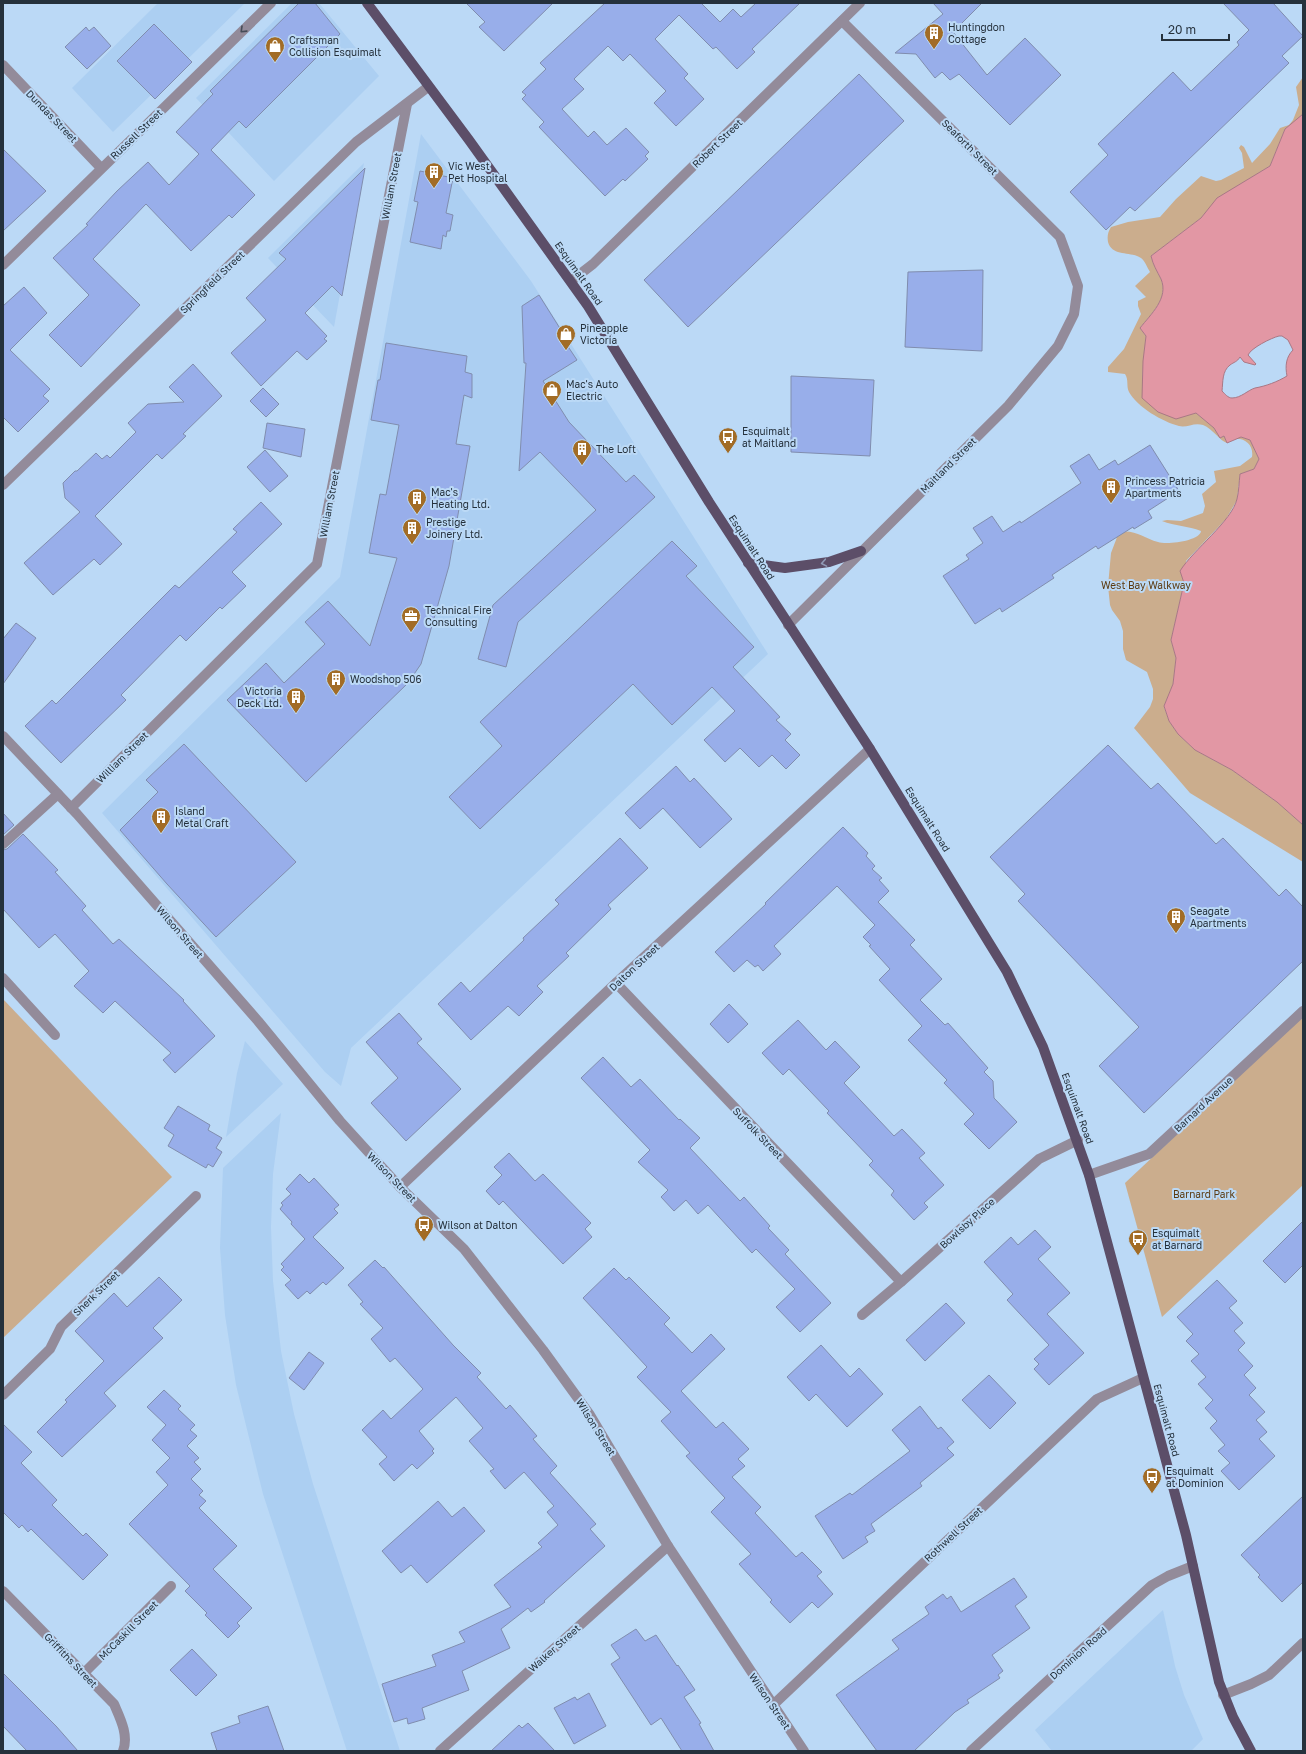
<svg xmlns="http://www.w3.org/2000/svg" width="1306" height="1754" font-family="'Golos Text',sans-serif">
  <rect width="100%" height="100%" fill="#bbd9f6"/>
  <g fill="#accff2">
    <polygon points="158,3 245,3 113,132 72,88"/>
    <polygon points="292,3 319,3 379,76 274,181 196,98"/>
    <polygon points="421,134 531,281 768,654 351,1048 341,1086 325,1072 102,813 340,577"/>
    <polygon points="364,163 334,327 268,258"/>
    <polygon points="245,1041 283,1084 226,1137 237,1073"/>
    <polygon points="281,1113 273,1174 271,1227 273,1281 281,1351 294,1414 313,1484 400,1751 347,1751 263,1494 236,1385 225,1315 220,1248 223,1168"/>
    <polygon points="1163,1610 1175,1666 1184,1695 1203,1739 1191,1751 1052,1751 1035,1730"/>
  </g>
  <g fill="#cbad8d">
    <path d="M1303,77V115L1285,129L1270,166L1218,198L1201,218L1151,256C1153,265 1157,271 1161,279C1169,298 1151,314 1140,328L1146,336L1142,379L1176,418L1196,413L1214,428L1220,438L1224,436L1227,443C1220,441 1213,429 1203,425C1194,422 1187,428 1179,426C1163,422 1137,407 1129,392C1126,386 1129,380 1125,374L1108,372V367L1124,349L1141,314L1138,306V301L1146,297L1135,286L1150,272C1147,267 1145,261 1141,258C1131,251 1112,257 1108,242C1107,236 1108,232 1111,227L1128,222L1160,217L1176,199L1201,176L1216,181L1221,180L1244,168L1242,153L1239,148L1241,145L1244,147L1252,163L1270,144L1280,128L1289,125L1293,120L1299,105L1296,87Z"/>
    <path d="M1241,437L1250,440L1259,459L1254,469L1240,474L1237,500L1226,519L1186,561L1184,583L1171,640L1176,658L1173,684L1164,707L1169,721L1178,734L1195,750L1232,770L1277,802L1303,825V862L1190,793L1134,728L1150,707L1153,699V689L1147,672L1126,660L1123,649V631L1120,621L1112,610L1110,605L1108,586L1111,553L1119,532C1135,529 1144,538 1158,542C1167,545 1200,541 1201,531C1188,526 1175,526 1162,521L1167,520L1181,521L1203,513L1205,506L1202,494L1216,482L1214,471L1240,466L1252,457C1254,445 1245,437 1233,439Z"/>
    <polygon points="3,999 172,1177 3,1338"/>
    <polygon points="1303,1016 1303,1185 1162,1317 1125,1183"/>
  </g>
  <path fill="#e297a4" stroke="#a97885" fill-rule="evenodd" d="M1303,114V825L1277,802L1232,770L1195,750L1178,734L1169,721L1164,706L1173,684L1176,658L1171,640L1184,583L1180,571C1193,550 1232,521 1237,499C1239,491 1239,482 1240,474L1254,469L1259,459L1250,440L1241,437L1227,443L1224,436L1220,438L1214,428L1196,413L1176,419L1158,412L1142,398L1143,361L1146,336L1140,328C1151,314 1169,298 1161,279C1157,271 1153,265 1151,256L1201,218L1217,198L1270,166L1285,129ZM1279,336H1282L1288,340L1293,350C1286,357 1285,366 1287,376C1277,382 1266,386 1255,388C1248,390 1241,398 1232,398C1228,398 1225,394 1222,391C1223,382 1222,371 1230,365C1234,362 1237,362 1240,357L1244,362L1255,365L1256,364L1248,355C1251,348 1271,338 1279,336Z"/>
  <g fill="#98aeea" stroke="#808dae">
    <polygon points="299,3 315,3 340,34 246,128 239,121 211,150 255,195 232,218 229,215 191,251 146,204 93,259 140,305 81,367 49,335 89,295 53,258 88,225 86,224 117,191 148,162 169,185 199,154 176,132 213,94 210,91"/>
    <polygon points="466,3 553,3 504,51 479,27 485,22"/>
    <polygon points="605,3 701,3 720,22 733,9 741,17 756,3 800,3 752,49 755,52 737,69 716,47 713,49 679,15 655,39 688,74 684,78 704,99 676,126 654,103 666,91 630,54 623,61 608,46 574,79 584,89 562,109 588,137 594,131 607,145 626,128 649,152 645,156 648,159 625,181 623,179 605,196 539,127 544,122 522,99 526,95 522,92 546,69 540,63"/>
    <polygon points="933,3 982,3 953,32 987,75 1025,38 1061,75 1010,125 959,74 950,80 942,72 935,78 916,54 895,53 943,14"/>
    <polygon points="1223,3 1273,3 1303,36 1282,56 1289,63 1135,211 1130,207 1106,230 1070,192 1108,155 1098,144 1173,72 1191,91 1239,45 1237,42 1249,30"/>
    <polygon points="154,24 192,62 155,99 117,61"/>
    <polygon points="86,27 89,31 94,27 111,46 87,69 65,47"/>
    <polygon points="859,74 904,121 688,327 644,280"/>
    <polygon points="3,149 46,191 3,231"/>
    <polygon points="365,168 342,296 332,286 305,313 327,336 324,339 327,341 307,360 297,351 261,386 231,353 266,320 246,298 286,259 279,253"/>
    <polygon points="420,171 453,178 446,213 453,215 450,231 447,231 446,237 443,235 441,249 410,242 418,202 414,201"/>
    <polygon points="983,270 982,351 905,347 908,272"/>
    <polygon points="24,287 47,313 10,350 50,389 43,396 49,401 18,432 3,417 3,306"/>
    <polygon points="539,295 566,338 563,339 577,360 543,381 569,422 626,482 634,475 655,497 518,622 506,667 478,659 493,605 596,510 540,452 519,471 526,363 524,363 522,306"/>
    <polygon points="386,343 467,356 465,372 472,374 472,398 464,395 456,444 470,446 449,566 421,664 408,683 306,782 227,700 266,663 284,683 325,644 305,622 328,601 370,646 397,558 369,553 380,494 386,495 399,425 371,420 378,380 380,380"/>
    <polygon points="193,364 222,396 183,434 186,436 162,459 157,454 95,516 122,544 100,565 94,559 53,595 24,563 80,512 65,498 63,483 75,471 77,471 96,453 102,459 107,455 110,458 136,432 128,423 148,404 184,402 169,387"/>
    <polygon points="791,376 874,380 870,456 791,452"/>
    <polygon points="263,388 279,404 266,417 250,401"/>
    <polygon points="267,423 305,429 301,457 263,448"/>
    <polygon points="1150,445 1179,491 1148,511 1152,518 1134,529 1133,527 1098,549 1096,546 1052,575 1054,578 1002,612 1000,608 975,624 943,576 969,559 966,555 983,543 973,528 992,516 1003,532 1020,521 1021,523 1081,483 1070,466 1089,454 1099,470 1115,460 1118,465"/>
    <polygon points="265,450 288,476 270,492 247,467"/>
    <polygon points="261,502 282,524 232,572 246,586 222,609 220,607 186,641 180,635 121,695 126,700 61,763 25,726 52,700 56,704 175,585 179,588 237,532 233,529"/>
    <polygon points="672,541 697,566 686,576 754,647 733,667 780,717 776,720 791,734 785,740 800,755 786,769 772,755 759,767 740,748 725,762 704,740 735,711 712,687 672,725 633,684 480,829 449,797 502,746 480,722"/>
    <polygon points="16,623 36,638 3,684 3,639"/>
    <polygon points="184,744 296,862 216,937 167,884 120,830 158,792 146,780"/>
    <polygon points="1108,745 1151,789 1158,783 1216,844 1223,838 1279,896 1286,889 1303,907 1303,961 1144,1113 1099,1066 1139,1027 1018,901 1025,894 990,857"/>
    <polygon points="676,766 690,782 694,778 732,819 700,848 663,808 640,829 625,813"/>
    <polygon points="3,813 14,825 3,835"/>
    <polygon points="843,827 868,853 866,856 875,866 872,869 882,878 879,880 889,891 878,902 915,940 910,945 942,979 920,1000 945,1025 948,1023 988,1068 984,1072 993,1081 994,1098 1017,1122 989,1149 964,1124 974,1114 944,1083 947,1080 908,1040 922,1026 879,980 890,969 869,946 871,945 863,937 875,925 837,886 774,946 781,954 763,971 758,965 755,967 747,960 734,972 715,952 766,904 765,903"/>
    <polygon points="23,834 58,870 55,872 86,906 82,910 113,944 119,939 184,1000 183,1001 215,1036 175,1073 163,1060 171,1053 115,1001 103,1013 74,986 89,971 55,934 39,948 3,909 3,850 7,849"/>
    <polygon points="620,838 648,868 608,905 611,909 566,953 569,956 537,986 543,992 519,1016 508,1006 471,1040 438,1004 461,982 470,992 524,940 523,938 559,904 555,900"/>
    <polygon points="729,1004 748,1024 728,1043 710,1024"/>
    <polygon points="399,1013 422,1039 417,1043 461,1089 406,1141 371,1103 398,1078 366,1042"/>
    <polygon points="798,1020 826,1050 835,1041 860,1067 844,1083 894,1136 902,1129 925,1153 919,1158 944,1185 924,1203 928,1207 914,1220 891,1195 894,1191 869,1165 873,1161 827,1113 829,1111 789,1069 783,1075 762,1053"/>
    <polygon points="603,1057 631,1087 640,1079 679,1120 680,1119 700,1138 690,1148 740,1201 744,1197 770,1226 768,1228 789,1250 785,1254 831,1303 800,1332 776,1307 795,1289 756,1249 752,1253 708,1205 698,1214 686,1200 674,1211 661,1197 668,1190 638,1162 650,1150 581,1078"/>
    <polygon points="178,1106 210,1125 208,1130 222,1138 216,1148 222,1152 213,1167 208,1164 206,1168 168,1146 174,1135 164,1128"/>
    <polygon points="509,1153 535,1181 543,1174 591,1223 585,1229 592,1237 563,1264 503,1201 499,1205 486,1191 502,1175 494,1167"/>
    <polygon points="300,1174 309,1183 314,1178 339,1205 334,1209 338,1213 313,1237 344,1268 326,1285 323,1282 310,1294 307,1291 298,1299 285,1285 291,1280 281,1270 284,1267 281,1264 305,1239 291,1224 292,1222 280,1209 283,1205 281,1203 291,1194 286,1189"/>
    <polygon points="1303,1221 1303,1265 1285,1283 1263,1261"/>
    <polygon points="1035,1230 1051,1247 1038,1259 1070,1293 1047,1314 1084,1353 1049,1385 1034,1369 1039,1364 1034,1359 1049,1345 1007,1300 1013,1294 984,1262 1011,1237 1018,1245"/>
    <polygon points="375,1260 383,1268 384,1267 453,1345 481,1373 477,1377 506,1409 510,1405 537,1436 533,1439 557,1466 550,1473 596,1524 590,1529 605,1546 544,1601 545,1602 531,1612 528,1608 501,1629 510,1648 462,1671 469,1690 422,1708 425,1719 408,1724 407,1718 394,1722 382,1684 436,1666 432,1655 465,1642 459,1632 511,1607 494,1585 542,1547 538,1543 558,1525 547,1512 554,1506 524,1472 505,1489 490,1471 494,1469 469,1441 483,1428 456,1397 419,1431 434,1449 432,1451 434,1453 417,1469 412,1464 394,1481 379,1464 387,1457 362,1430 383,1410 391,1419 423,1389 395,1358 390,1362 371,1339 383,1328 360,1304 363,1302 348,1285"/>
    <polygon points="614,1268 626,1280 629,1277 670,1318 664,1324 692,1353 711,1334 725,1349 681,1391 716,1428 723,1422 749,1449 738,1459 745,1466 732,1477 761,1507 755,1513 796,1557 802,1552 822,1572 817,1576 833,1594 818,1608 812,1602 790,1623 770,1602 772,1600 739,1564 751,1554 711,1512 725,1498 686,1456 690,1453 661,1421 671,1412 637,1377 647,1367 583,1298"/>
    <polygon points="159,1277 182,1300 153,1328 163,1338 104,1393 116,1406 62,1457 37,1432 67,1402 65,1400 104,1361 75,1331 114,1293 127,1307"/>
    <polygon points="1217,1280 1237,1301 1229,1308 1243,1323 1234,1331 1245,1343 1238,1350 1253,1366 1244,1375 1256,1388 1249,1395 1265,1412 1256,1420 1267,1432 1259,1439 1275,1456 1239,1490 1221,1471 1230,1463 1218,1451 1225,1445 1210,1428 1217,1421 1205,1408 1213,1400 1198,1384 1206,1377 1191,1361 1199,1354 1186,1341 1193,1334 1177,1317"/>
    <polygon points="946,1303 965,1323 925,1361 906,1340"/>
    <polygon points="821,1345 850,1377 859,1368 883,1394 847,1427 816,1394 809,1401 787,1377"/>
    <polygon points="309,1352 324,1363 304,1390 289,1378"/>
    <polygon points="989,1375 1016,1403 990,1429 962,1400"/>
    <polygon points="164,1390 181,1406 178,1409 195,1425 190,1430 197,1436 187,1446 199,1458 194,1462 201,1469 191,1479 203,1491 199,1495 206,1501 199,1508 237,1546 213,1569 252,1608 237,1623 240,1626 228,1638 205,1615 207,1613 185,1591 190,1586 129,1524 168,1485 156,1472 170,1458 152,1440 166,1425 147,1407"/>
    <polygon points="920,1406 938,1429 941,1427 954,1442 947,1448 954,1455 920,1483 922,1486 871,1524 875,1531 865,1537 868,1542 843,1559 815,1516 850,1493 852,1495 910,1451 892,1430"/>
    <polygon points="3,1424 32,1452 21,1463 57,1500 52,1505 83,1536 86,1533 108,1555 83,1580 31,1529 28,1532 22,1525 19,1528 3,1512"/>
    <polygon points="1303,1496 1303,1582 1282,1602 1258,1577 1260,1575 1241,1555"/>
    <polygon points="438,1501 452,1517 464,1507 485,1531 427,1583 411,1565 401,1573 382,1551"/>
    <polygon points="1014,1578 1027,1597 1015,1606 1030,1628 992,1655 1003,1671 998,1675 1000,1678 967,1700 969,1703 955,1712 914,1751 877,1751 836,1695 899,1649 892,1640 929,1614 925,1607 943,1594 947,1599 951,1596 961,1612"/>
    <polygon points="636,1629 645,1641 656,1635 677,1666 678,1665 695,1690 684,1697 701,1723 699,1724 714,1751 682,1751 661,1718 651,1725 611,1664 620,1658 611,1645"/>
    <polygon points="192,1649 217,1675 196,1696 170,1670"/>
    <polygon points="3,1673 56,1726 78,1751 27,1751 3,1726"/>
    <polygon points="589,1693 606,1726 574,1744 554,1708 575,1697 577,1700"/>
    <polygon points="268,1706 284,1751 217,1751 211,1733 240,1723 238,1716"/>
    <polygon points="528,1723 555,1751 491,1751 519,1725 522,1728"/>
  </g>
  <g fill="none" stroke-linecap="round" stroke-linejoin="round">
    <g stroke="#938b9a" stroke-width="10">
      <polyline points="3,65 101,168"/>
      <polyline points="3,265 271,3"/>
      <polyline points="571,281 593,264 860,3"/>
      <polyline points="3,485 356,142 428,87"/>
      <polyline points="788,625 1008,406 1058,346 1074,314 1078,286 1060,237 842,21"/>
      <polyline points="3,736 77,814 258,1021 340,1121 400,1187 464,1249 543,1350 590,1415 668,1546 804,1751"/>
      <polyline points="71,808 317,564 407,104"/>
      <polyline points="3,844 58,794"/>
      <polyline points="3,978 55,1035"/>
      <polyline points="616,983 901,1282"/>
      <polyline points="1089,1175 1149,1154 1303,1011"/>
      <polyline points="400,1187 616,983 870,749"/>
      <polyline points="862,1315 901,1282 1039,1159 1078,1140"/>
      <polyline points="3,1395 50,1349 61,1327 196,1196"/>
      <path d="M3,1591L114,1704C120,1718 129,1735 123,1751"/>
      <polyline points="84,1673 171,1586"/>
      <polyline points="1223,1695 1251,1684 1269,1675 1303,1643"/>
      <polyline points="773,1705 1097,1399 1143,1378"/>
      <polyline points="440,1751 668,1546"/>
      <polyline points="971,1751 1152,1585 1168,1576 1193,1566"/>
    </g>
    <g stroke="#5c4e68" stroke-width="10">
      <polyline points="367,3 469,140 588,306 709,502 870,749 1007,972 1043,1047 1089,1175 1186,1535 1219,1682 1233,1717 1251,1751"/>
      <polyline points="748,563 785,568 829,562 861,551"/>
    </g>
  </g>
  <defs><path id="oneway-chevron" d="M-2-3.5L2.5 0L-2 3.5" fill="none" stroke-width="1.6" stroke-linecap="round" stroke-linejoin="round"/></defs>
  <use stroke="#464c58" href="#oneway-chevron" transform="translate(243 30) rotate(136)"/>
  <use stroke="#909ab6" href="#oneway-chevron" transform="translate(824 563) rotate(170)"/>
  <defs>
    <g id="building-pin" transform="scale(1)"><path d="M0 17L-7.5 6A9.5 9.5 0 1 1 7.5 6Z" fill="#a26c26" stroke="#bbd9f6"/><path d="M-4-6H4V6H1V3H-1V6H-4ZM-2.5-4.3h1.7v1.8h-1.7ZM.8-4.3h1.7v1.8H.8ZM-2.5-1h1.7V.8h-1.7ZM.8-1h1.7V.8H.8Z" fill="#fff"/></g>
    <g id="shop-pin" transform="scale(1)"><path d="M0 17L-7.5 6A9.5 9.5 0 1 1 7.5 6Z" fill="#a26c26" stroke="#bbd9f6"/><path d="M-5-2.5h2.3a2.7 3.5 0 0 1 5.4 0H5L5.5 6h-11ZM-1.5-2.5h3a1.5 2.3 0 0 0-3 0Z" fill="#fff"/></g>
    <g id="bus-pin" transform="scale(1)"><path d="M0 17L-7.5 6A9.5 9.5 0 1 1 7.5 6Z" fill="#a26c26" stroke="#bbd9f6"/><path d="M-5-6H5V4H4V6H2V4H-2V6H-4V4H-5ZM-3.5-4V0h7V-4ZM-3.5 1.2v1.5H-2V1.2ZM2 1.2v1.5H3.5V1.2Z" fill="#fff"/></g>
    <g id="office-pin" transform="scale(1)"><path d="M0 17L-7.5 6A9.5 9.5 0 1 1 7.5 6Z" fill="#a26c26" stroke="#bbd9f6"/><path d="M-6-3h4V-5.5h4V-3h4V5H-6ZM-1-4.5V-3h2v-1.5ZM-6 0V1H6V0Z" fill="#fff"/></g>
  </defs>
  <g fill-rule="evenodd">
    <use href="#building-pin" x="934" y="33"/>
    <use href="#shop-pin" x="275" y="46"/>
    <use href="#building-pin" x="434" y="172"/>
    <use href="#shop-pin" x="566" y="334"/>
    <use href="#shop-pin" x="552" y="390"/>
    <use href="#bus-pin" x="728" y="437"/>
    <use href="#building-pin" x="582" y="449"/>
    <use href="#building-pin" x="1111" y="487"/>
    <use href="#building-pin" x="417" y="498"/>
    <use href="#building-pin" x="412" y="528"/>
    <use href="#office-pin" x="411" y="616"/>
    <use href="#building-pin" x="336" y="679"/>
    <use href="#building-pin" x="296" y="697"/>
    <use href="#building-pin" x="161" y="817"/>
    <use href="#building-pin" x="1176" y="917"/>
    <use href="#bus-pin" x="424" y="1225"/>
    <use href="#bus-pin" x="1138" y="1239"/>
    <use href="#bus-pin" x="1152" y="1477"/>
  </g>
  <g text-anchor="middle" stroke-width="4" stroke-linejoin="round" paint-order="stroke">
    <g font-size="10" fill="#25313c" stroke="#bbd9f6" text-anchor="start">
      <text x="948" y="31">Huntingdon<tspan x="948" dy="12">Cottage</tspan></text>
      <text x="289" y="44">Craftsman<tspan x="289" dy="12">Collision Esquimalt</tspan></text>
      <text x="448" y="170">Vic West<tspan x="448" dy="12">Pet Hospital</tspan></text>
      <text x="580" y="332">Pineapple<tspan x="580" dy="12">Victoria</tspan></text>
      <text x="566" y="388">Mac's Auto<tspan x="566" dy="12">Electric</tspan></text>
      <text x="742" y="435">Esquimalt<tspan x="742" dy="12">at Maitland</tspan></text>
      <text x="596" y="453">The Loft</text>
      <text x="1125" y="485">Princess Patricia<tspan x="1125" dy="12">Apartments</tspan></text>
      <text x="431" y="496">Mac's<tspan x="431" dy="12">Heating Ltd.</tspan></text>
      <text x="426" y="526">Prestige<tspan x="426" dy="12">Joinery Ltd.</tspan></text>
      <text x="425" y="614">Technical Fire<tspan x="425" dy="12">Consulting</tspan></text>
      <text x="350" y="683">Woodshop 506</text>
      <text x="282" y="695" text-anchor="end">Victoria<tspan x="282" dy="12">Deck Ltd.</tspan></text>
      <text x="175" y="815">Island<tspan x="175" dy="12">Metal Craft</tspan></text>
      <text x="1190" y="915">Seagate<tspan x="1190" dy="12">Apartments</tspan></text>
      <text x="438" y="1229">Wilson at Dalton</text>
      <text x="1152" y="1237">Esquimalt<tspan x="1152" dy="12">at Barnard</tspan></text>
      <text x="1166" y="1475">Esquimalt<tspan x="1166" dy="12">at Dominion</tspan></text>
    </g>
    <g font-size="10" fill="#25313c" stroke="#bbd9f6">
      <text transform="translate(52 116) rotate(46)" y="4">Dundas Street</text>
      <text transform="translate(136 134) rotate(-44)" y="4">Russell Street</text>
      <text transform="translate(717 143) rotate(-44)" y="4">Robert Street</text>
      <text transform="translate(970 147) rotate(45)" y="4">Seaforth Street</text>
      <text transform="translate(391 186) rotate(-79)" y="4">William Street</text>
      <text transform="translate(579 273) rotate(55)" y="4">Esquimalt Road</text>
      <text transform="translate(212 282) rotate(-44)" y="4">Springfield Street</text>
      <text transform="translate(948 465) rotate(-45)" y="4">Maitland Street</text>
      <text transform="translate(329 504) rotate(-79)" y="4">William Street</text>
      <text transform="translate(752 547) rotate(57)" y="4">Esquimalt Road</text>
      <text transform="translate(122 757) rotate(-45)" y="4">William Street</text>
      <text transform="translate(928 819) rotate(58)" y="4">Esquimalt Road</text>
      <text transform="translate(180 932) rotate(49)" y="4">Wilson Street</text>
      <text transform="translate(634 967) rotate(-43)" y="4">Dalton Street</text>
      <text transform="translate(1203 1104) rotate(-43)" y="4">Barnard Avenue</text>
      <text transform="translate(1078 1108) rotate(70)" y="4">Esquimalt Road</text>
      <text transform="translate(758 1133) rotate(46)" y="4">Suffolk Street</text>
      <text transform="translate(392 1177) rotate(46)" y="4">Wilson Street</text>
      <text transform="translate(967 1223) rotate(-42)" y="4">Bowlsby Place</text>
      <text transform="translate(96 1293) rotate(-44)" y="4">Sherk Street</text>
      <text transform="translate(1167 1420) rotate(75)" y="4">Esquimalt Road</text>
      <text transform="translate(596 1427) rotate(58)" y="4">Wilson Street</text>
      <text transform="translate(953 1534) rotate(-43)" y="4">Rothwell Street</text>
      <text transform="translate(128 1630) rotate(-45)" y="4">McCaskill Street</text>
      <text transform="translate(554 1648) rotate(-42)" y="4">Walker Street</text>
      <text transform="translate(1078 1653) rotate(-42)" y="4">Dominion Road</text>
      <text transform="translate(71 1660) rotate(46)" y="4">Griffiths Street</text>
      <text transform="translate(770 1701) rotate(56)" y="4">Wilson Street</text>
    </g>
    <g font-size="10" fill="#5c3b11" stroke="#bbd9f6">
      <text x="1146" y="589">West Bay Walkway</text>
      <text x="1204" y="1198">Barnard Park</text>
    </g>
  </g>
  <rect width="1306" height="1754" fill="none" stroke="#25313c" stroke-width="8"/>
  <path d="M1162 34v6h67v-6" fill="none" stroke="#25313c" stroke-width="2"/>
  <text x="1168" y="34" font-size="12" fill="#25313c" stroke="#bbd9f6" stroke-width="3" paint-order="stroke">20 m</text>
</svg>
